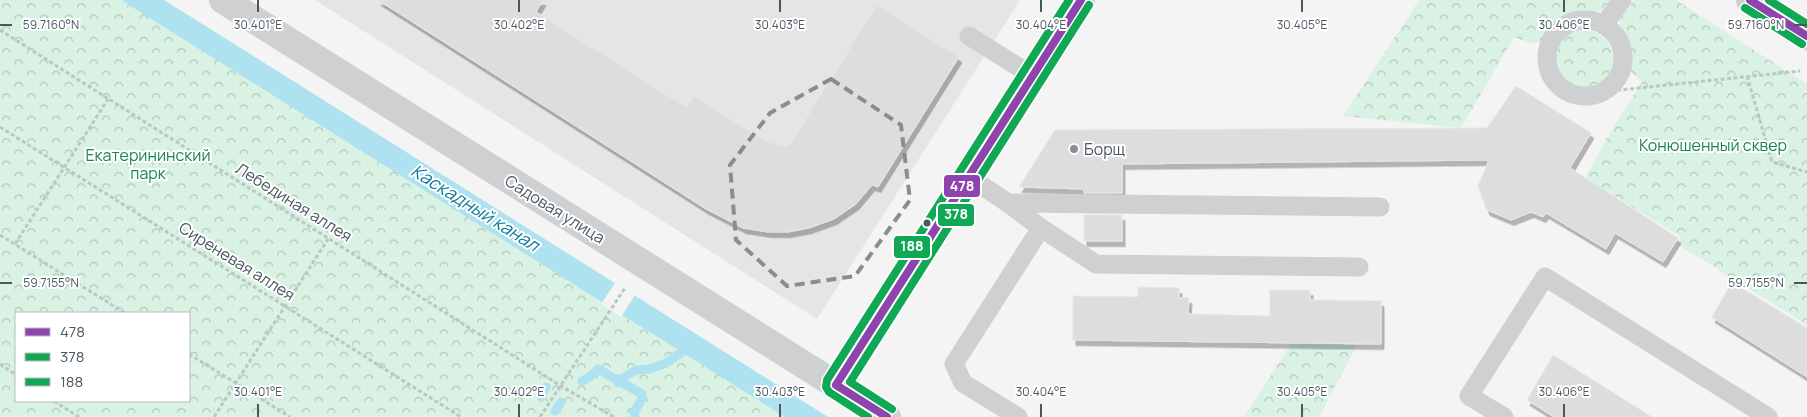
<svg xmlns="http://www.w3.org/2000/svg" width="1807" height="417" font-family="Manrope,sans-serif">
  <defs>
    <pattern id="forest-crowns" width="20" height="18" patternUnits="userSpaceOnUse" patternTransform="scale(1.25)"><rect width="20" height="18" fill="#d9f2e3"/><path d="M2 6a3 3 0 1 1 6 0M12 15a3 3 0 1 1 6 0" fill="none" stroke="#b2c7bb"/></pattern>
    <filter id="shadow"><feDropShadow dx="3" dy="5.5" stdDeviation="0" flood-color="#0004"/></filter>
  </defs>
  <rect width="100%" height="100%" fill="#f4f4f4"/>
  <polygon fill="#e6e5e6" points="315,0 1020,0 817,319"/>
  <g fill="url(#forest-crowns)" fill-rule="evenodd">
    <path d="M0,0H164L828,417H0ZM16,313H189V401H16Z"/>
    <path d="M1419,0H1611L1604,10C1579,13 1571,9 1552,29C1545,35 1543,41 1534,44L1514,37L1461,128L1343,116Z"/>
    <path d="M1634,0H1676L1807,84V325L1677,244L1681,237L1585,178L1611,131L1642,82L1629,70C1633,58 1631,46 1625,34C1622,29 1620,25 1619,19Z"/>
    <circle cx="1584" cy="59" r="29"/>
    <polygon points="1291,344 1357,345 1319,417 1244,417"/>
  </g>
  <polygon fill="#aee2f0" points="121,0 164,0 828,417 785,417"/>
  <polygon fill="#f4f4f4" points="615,283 635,295 621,317 601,304"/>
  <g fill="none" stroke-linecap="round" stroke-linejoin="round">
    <g stroke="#aee2f0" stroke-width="9">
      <polyline points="582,381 591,376 598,369 642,394 642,399 634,412 635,416"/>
      <polyline points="618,383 626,376 636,370 650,369 666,363 691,346"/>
      <polyline points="541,397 546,387"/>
      <polyline points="555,411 561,402"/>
    </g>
  </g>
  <g fill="#ddddde" stroke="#e5e6e7" filter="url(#shadow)">
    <polygon points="378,0 543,0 536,12 686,107 694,96 766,141 788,147 877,5 959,57 878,187 872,185 856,204 834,219 809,228 788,232 768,232 743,228 706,209"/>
    <polygon points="1516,86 1591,133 1570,168 1678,238 1663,262 1615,233 1606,249 1546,213 1543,217 1531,212 1511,220 1487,210 1478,186 1489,160 1122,164 1122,193 1084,193 1084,189 1019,187 1055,130 1487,128"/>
    <rect x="1084" y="215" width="38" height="26"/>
    <polygon points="1732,282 1807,328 1807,377 1712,317"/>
    <polygon points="1138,287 1179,288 1179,298 1189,298 1188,314 1270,316 1270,290 1310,290 1310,300 1381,301 1381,344 1073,340 1073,296 1138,297"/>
    <polygon points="1553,355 1652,417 1554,417 1527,400"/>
  </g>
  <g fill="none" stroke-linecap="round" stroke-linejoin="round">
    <g stroke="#bcc7c4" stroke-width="3" stroke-dasharray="4 2.5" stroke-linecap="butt">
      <polyline points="0,30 561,386 614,417"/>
      <polyline points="1747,76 1772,162 1807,172"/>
      <polyline points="1612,85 1620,90 1800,71"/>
      <polyline points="0,127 461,417"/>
      <polyline points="0,235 125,313"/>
      <polyline points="15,244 108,99"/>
      <polyline points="189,354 290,417"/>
      <polyline points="0,364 16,375"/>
      <polyline points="54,401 79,417"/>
      <polyline points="214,417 328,239"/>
      <polyline points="540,417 625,288"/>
    </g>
    <g stroke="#ced0d2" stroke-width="19">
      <circle cx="1585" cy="58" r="38"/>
      <polyline points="1604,25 1622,0"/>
      <polyline points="969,36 1033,76"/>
      <polyline points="969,177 1008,203 1041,228 954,364 963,383 1018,417"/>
      <polyline points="1008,203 1380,207"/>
      <polyline points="1041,228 1096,264 1359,267"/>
      <polyline points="1504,417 1469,396 1545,277 1768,417"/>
    </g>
    <g stroke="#ced0d2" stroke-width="28">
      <polyline points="223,0 836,385"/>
      <polyline points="1750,0 1807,36"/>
    </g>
    <polyline stroke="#ced0d4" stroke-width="28" points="887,417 836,385 1081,0"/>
    <g stroke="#fff" stroke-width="11">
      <g id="bus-1">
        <polyline points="1750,0 1807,36"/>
        <polyline points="887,417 836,385 1081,0"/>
      </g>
    </g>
    <g stroke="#fff" stroke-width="11">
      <g id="bus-2">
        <polyline points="1745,8 1802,44"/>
        <polyline points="892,409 850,382 1089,5"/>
      </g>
    </g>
    <g stroke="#fff" stroke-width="11">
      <g id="bus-3">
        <polyline points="1769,0 1807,24"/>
        <polyline points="868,417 829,392 826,387 827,380 1069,0"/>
      </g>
    </g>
    <use href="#bus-1" stroke="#8e44ad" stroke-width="8"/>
    <use href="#bus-2" stroke="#10a855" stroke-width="8"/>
    <use href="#bus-3" stroke="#10a855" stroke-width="8"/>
  </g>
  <path fill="none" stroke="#868d94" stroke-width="4" stroke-dasharray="10 6" stroke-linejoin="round" d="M831,79L901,125L910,200L855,276L787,286L736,240L730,165L770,113Z"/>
  <path fill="none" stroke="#4a5661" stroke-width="2" d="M258,0V12M519,0V12M780,0V12M1041,0V12M1302,0V12M1564,0V12M0,25H12M1794,25H1807M0,283H12M1794,283H1807M258,404V417M519,404V417M780,404V417M1041,404V417M1302,404V417M1564,404V417"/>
  <circle fill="#868d94" stroke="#fff" stroke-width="2" cx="1074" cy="149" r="5"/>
  <circle fill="#4a5661" stroke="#fff" stroke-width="2" cx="927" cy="223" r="4.5"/>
  <g text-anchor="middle" stroke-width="4" stroke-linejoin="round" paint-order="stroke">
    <g font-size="16" fill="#17864f" stroke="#fff">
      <text x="1713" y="151">Конюшенный сквер</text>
      <text x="148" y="161">Екатерининский<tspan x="148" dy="18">парк</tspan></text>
    </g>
    <g font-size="16" fill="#4a5661" stroke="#fff" text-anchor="start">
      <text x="1084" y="155">Борщ</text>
    </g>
    <g font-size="16" fill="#4a5661" stroke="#fff">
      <text transform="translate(294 202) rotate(32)" y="6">Лебединая аллея</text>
      <text transform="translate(555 209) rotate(32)" y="6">Садовая улица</text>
      <text transform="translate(237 261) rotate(32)" y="6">Сиреневая аллея</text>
    </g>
    <g font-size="18" font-style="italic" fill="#0c7c9b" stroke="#fff">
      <text transform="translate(475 208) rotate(32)" y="6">Каскадный канал</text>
    </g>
  </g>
  <g font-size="12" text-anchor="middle" fill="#4a5661" stroke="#fff" stroke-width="4" stroke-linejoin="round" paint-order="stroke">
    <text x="51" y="29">59.7160°N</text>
    <text x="1756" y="29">59.7160°N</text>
    <text x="258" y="29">30.401°E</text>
    <text x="519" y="29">30.402°E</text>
    <text x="780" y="29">30.403°E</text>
    <text x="1041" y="29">30.404°E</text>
    <text x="1302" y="29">30.405°E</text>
    <text x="1564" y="29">30.406°E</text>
    <text x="51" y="287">59.7155°N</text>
    <text x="1756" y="287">59.7155°N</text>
    <text x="258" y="396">30.401°E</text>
    <text x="519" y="396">30.402°E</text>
    <text x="780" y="396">30.403°E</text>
    <text x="1041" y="396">30.404°E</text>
    <text x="1302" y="396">30.405°E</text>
    <text x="1564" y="396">30.406°E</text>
  </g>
  <g stroke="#fff" stroke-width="2">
    <rect x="943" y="174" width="38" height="24" rx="5" fill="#8e44ad"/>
    <rect x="937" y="203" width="38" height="24" rx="5" fill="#10a855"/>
    <rect x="893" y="235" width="38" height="24" rx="5" fill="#10a855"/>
  </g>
  <g font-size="14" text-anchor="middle" font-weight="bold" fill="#fff">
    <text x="962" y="191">478</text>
    <text x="956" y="219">378</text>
    <text x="912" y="251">188</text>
  </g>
  <rect x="15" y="312" width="175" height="90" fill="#ffffff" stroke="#b7bbc0"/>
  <rect x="25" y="328" width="25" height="8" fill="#8e44ad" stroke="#b7bbc0"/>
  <text x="60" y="337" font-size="15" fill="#4a5661">478</text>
  <rect x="25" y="353" width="25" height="8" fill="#10a855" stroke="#b7bbc0"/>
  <text x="60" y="362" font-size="15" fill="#4a5661">378</text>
  <rect x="25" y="378" width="25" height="8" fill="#10a855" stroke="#b7bbc0"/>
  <text x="60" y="387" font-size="15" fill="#4a5661">188</text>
</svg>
